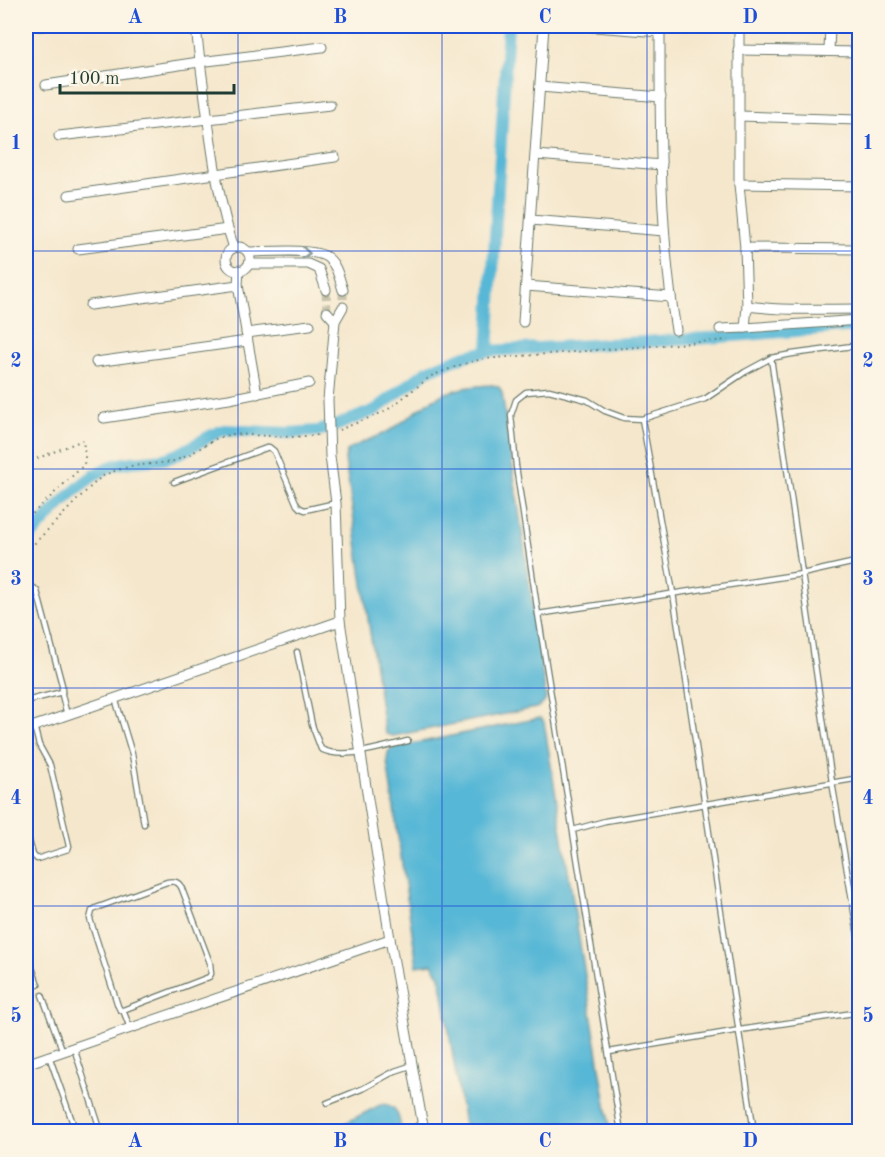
<svg xmlns="http://www.w3.org/2000/svg" width="885" height="1157" font-family="'Old Standard TT',serif">
  <rect width="100%" height="100%" fill="#fcf5e5"/>
  <filter id="ink" filterUnits="userSpaceOnUse"><feTurbulence type="fractalNoise" baseFrequency=".0167" numOctaves="2"/><feDisplacementMap in="SourceGraphic" scale="12" xChannelSelector="R" yChannelSelector="G"/><feConvolveMatrix kernelMatrix="1 2 1 2 8 2 1 2 1" color-interpolation-filters="sRGB"/></filter>
  <filter id="wash" filterUnits="userSpaceOnUse"><feTurbulence type="fractalNoise" baseFrequency=".008" numOctaves="4" result="noise"/><feDisplacementMap in="SourceGraphic" scale="24" xChannelSelector="R" yChannelSelector="G"/><feGaussianBlur stdDeviation="1.35" result="paint"/><feColorMatrix in="noise" values="0 0 0 0 0 0 0 0 0 0 0 0 0 0 0 0 0 1.4 0 .05"/><feComposite in="paint" operator="in"/></filter>
  <g filter="url(#wash)">
    <rect width="100%" height="100%" fill="#f5e7cc"/>
    <g fill="#57b7d6" stroke="#3b7a85" stroke-width="1.5">
      <path d="M493,385L499,387L502,393L546,699L543,704L536,708L393,736L386,734L384,729L345,459L347,451C358,443 372,439 385,433C403,424 417,409 434,399C452,388 472,386 493,385Z"/>
      <polygon points="540,718 544,722 609,1123 607,1131 465,1131 440,976 432,964 417,966 387,761 388,752 392,748"/>
      <path d="M382,1104C399,1105 398,1117 402,1131H330Z"/>
    </g>
    <g fill="none" stroke-linecap="round" stroke-linejoin="round">
      <g stroke="#57b7d6" stroke-width="12">
        <polyline points="488,351 508,26"/>
        <path d="M26,541C47,519 83,476 112,466C131,459 152,463 171,457C190,450 205,436 224,430L288,433L318,431L335,426L375,410L427,371L465,356L488,351L694,339L860,326"/>
      </g>
    </g>
  </g>
  <g filter="url(#ink)">
    <g fill="none" stroke-linecap="round" stroke-linejoin="round">
      <g stroke="#cac5ae" stroke-width="9" stroke-dasharray="9 4.5" stroke-linecap="butt">
        <polyline points="326,290 327,312"/>
        <polyline points="343,290 343,307"/>
      </g>
      <g stroke="#6a7869" stroke-width="7">
        <g id="service">
          <polyline points="771,358 832,782 860,947"/>
          <polyline points="642,419 673,593 754,1132"/>
          <polyline points="174,482 269,447 274,451 297,505 300,508 305,510 336,503"/>
          <polyline points="26,591 34,588 37,591 62,685 62,695 67,715"/>
          <polyline points="538,614 802,574 860,561"/>
          <path d="M297,652L312,725L321,749C343,761 385,746 408,741"/>
          <polyline points="115,698 132,754 144,824"/>
          <polyline points="26,701 62,692"/>
          <polyline points="26,830 33,855 37,859 68,849 69,846 50,765 39,745 34,726"/>
          <polyline points="573,830 605,821 860,778"/>
          <polyline points="26,950 38,985"/>
          <polyline points="42,995 63,1052"/>
          <path d="M123,1010L209,977L211,974L210,963L182,889C179,881 174,881 167,882L96,908L92,911L90,919L118,1006L120,1010H123L130,1028"/>
          <polyline points="74,1048 101,1132"/>
          <polyline points="609,1052 740,1030 860,1012"/>
          <polyline points="49,1056 76,1132"/>
          <polyline points="327,1103 364,1088 395,1071 413,1065"/>
          <polyline points="621,1132 538,614 516,466 511,415 516,400 526,392 549,390 587,400 605,411 624,418 642,419 705,399 745,372 771,358 792,354 860,345"/>
        </g>
      </g>
      <g stroke="#6a7869" stroke-width="11">
        <g id="minor">
          <polyline points="39,26 43,26"/>
          <path d="M196,26C199,58 204,89 208,121C214,164 220,207 234,248"/>
          <polyline points="582,26 660,32"/>
          <path d="M660,26C660,127 659,230 676,330"/>
          <path d="M739,26V184L745,248L747,306C784,311 822,309 860,309"/>
          <polyline points="738,50 860,52"/>
          <polyline points="829,51 830,26"/>
          <polyline points="46,85 199,62 322,47"/>
          <polyline points="540,87 661,97"/>
          <polyline points="739,116 857,120"/>
          <polyline points="59,136 330,105"/>
          <polyline points="536,155 662,165"/>
          <polyline points="739,184 860,186"/>
          <polyline points="69,195 335,157"/>
          <polyline points="531,220 664,231"/>
          <circle cx="238" cy="259" r="12"/>
          <polyline points="745,248 860,249"/>
          <polyline points="78,249 228,229"/>
          <path d="M248,252C266,252 311,248 325,256C337,263 339,278 343,290"/>
          <polyline points="249,264 308,264 319,269 326,290"/>
          <polyline points="239,270 238,285 257,394"/>
          <polyline points="526,286 671,297"/>
          <polyline points="90,305 238,285"/>
          <polyline points="343,307 335,321 328,400 330,456 336,503 340,621 390,939 424,1132"/>
          <polyline points="327,312 335,321"/>
          <polyline points="523,322 544,26"/>
          <polyline points="745,328 860,320"/>
          <polyline points="720,329 745,328 747,306"/>
          <polyline points="246,333 310,325"/>
          <polyline points="96,362 247,341"/>
          <polyline points="104,418 229,399 309,383"/>
          <polyline points="26,729 340,621"/>
          <polyline points="26,1064 390,939"/>
          <polyline points="26,1122 27,1132"/>
          <polyline points="412,1132 423,1124"/>
        </g>
      </g>
      <g stroke="#6a7869" stroke-width="2" stroke-dasharray="1.5 4.5" stroke-linecap="butt">
        <polyline points="339,430 386,411 431,376 460,365 482,359 728,340"/>
        <polyline points="26,463 83,440 85,457 84,465 26,520"/>
        <polyline points="26,552 83,494 101,477 111,472 131,466 171,462 187,456 217,438 232,434 291,437 319,435"/>
      </g>
      <use href="#service" stroke="#fff" stroke-width="4.5"/>
      <use href="#minor" stroke="#fff" stroke-width="9"/>
    </g>
    <defs><path id="oneway-chevron" d="M-2-3.5L2.5 0L-2 3.5" fill="none" stroke-width="1.6" stroke-linecap="round" stroke-linejoin="round" transform="scale(1.5)"/></defs>
    <use stroke="#8f9e9a" href="#oneway-chevron" transform="translate(306 253) rotate(5)"/>
  </g>
  <path fill="none" stroke="#1d4ed8" stroke-width="1.5" stroke-opacity="0.55" d="M238,26V1132M442,26V1132M647,26V1132M26,251H860M26,469H860M26,688H860M26,906H860"/>
  <rect width="885" height="1157" fill="none" stroke="#fcf5e5" stroke-width="66"/>
  <path d="M60 84v9h174v-9" fill="none" stroke="#1f3d34" stroke-width="3"/>
  <text x="69" y="84" font-size="18" fill="#1f3d34" stroke="#fcf5e5" stroke-width="4.5" paint-order="stroke">100 m</text>
  <rect x="33" y="33" width="819" height="1091" fill="none" stroke="#1d4ed8" stroke-width="2"/>
  <g font-size="20" text-anchor="middle" font-weight="bold" fill="#1d4ed8">
    <text x="135" y="23">A</text>
    <text x="340" y="23">B</text>
    <text x="545" y="23">C</text>
    <text x="750" y="23">D</text>
    <text x="16" y="149">1</text>
    <text x="868" y="149">1</text>
    <text x="16" y="367">2</text>
    <text x="868" y="367">2</text>
    <text x="16" y="585">3</text>
    <text x="868" y="585">3</text>
    <text x="16" y="804">4</text>
    <text x="868" y="804">4</text>
    <text x="16" y="1022">5</text>
    <text x="868" y="1022">5</text>
    <text x="135" y="1147">A</text>
    <text x="340" y="1147">B</text>
    <text x="545" y="1147">C</text>
    <text x="750" y="1147">D</text>
  </g>
</svg>
